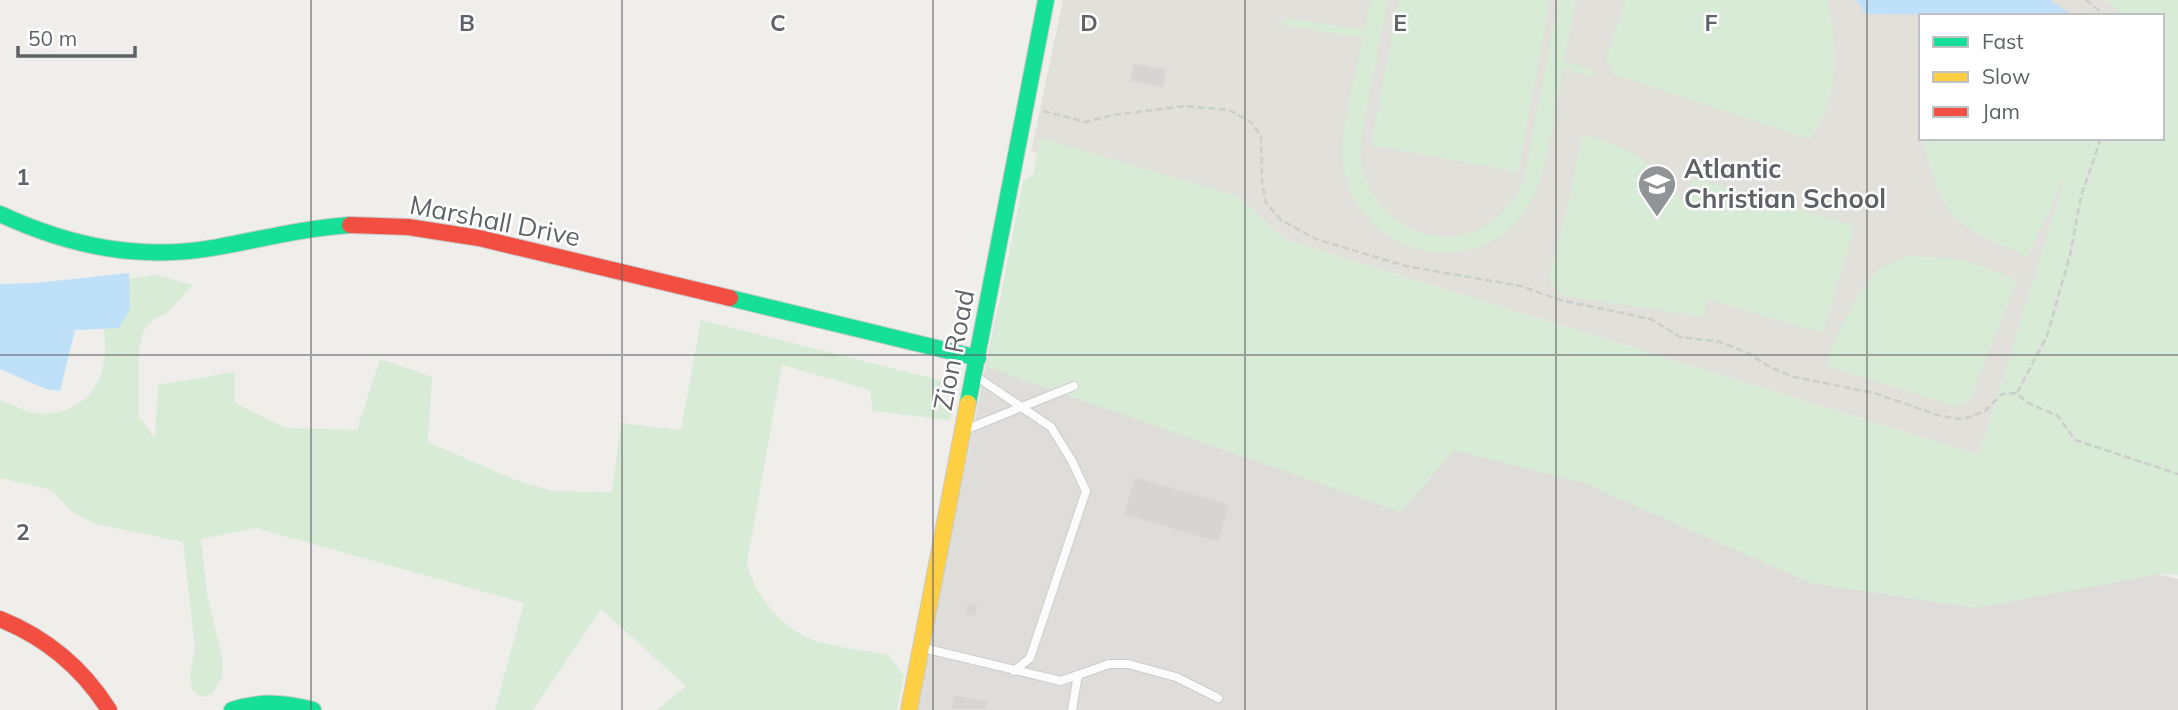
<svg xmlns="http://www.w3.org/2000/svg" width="2178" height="710" font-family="Mulish,sans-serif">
  <rect width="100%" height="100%" fill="#efeeea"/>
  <polygon fill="#dfddda" points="998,307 2178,579 2178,710 915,710"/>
  <polygon fill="#e2e0da" points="1063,0 2105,0 2118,9 2116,16 1921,16 1921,138 2078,138 1979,455 1286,240 1237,196 1031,152"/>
  <g fill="#d8ebd6">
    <path d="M1371,0H1388L1361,137C1351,223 1457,275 1511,202C1529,179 1530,144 1536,116C1544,77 1551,39 1559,0H1576L1564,61L1595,71L1593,77L1563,68C1555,106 1548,176 1528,207C1479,284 1361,258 1344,170C1337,134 1356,75 1363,38L1283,25L1284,18L1364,30Z"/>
    <polygon points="1399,0 1550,0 1518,172 1371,145"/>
    <path d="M1626,0H1827C1838,47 1840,99 1809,139L1614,74L1606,59Z"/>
    <path d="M2105,0H2178V575L2161,574L1975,608L1810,583L1582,482L1454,450L1401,512L987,367L1023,182L1033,174L1040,138L1237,196L1286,240L1979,455L2068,169L2028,257C2007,247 1984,239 1964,225C1940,209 1928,166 1924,138H2162V16H2116L2117,9Z"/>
    <path d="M1582,135C1637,148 1649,160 1684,203L1692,178L1855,226L1823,333L1707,299L1704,317L1564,296C1555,291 1549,285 1550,274L1570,196Z"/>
    <polygon points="1908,256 1947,258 1971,262 2017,280 1970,400 1956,406 1826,366 1835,339 1852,305 1878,269"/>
    <path d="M157,275L193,285L166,314L155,318L144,330L139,348V417L155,438L158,385L235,372V403L286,428L357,430L380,359L432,377L428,442L513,479L552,491L612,492L621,423L681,430L701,320L946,382L942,400L953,403L950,420L873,411L870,390L782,365L747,563C754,595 782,629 813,640C837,648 865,650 889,655L904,676L897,710H657L686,686L601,609L533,710H495L524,603L256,528L201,539L207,594L223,661L222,678L212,694L205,697L197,695L192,689L190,675L195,647L183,542L92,523L70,510L52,490L0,478V400C13,405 27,413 41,414C81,414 105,387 105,348C105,326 101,304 100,282Z"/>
  </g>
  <g fill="#bfe0f9">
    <polygon points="1856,0 2050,0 2073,16 1866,14"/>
    <polygon points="129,273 130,309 119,328 75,330 60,391 46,389 0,369 0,284 35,283"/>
  </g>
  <g fill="#d6d5d3" stroke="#deddd9" stroke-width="2">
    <polygon points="1133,63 1167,69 1163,88 1130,81"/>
    <polygon points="1134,476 1230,504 1219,543 1123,515"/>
    <polygon points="967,602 978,605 976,617 964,615"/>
    <polygon points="954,694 988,701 986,710 950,710"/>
  </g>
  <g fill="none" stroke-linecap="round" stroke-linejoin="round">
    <g stroke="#cbcccc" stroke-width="10">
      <g id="lane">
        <polyline points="977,377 1051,427 1072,461 1086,491 1030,658 1014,671"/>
        <polyline points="967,429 1074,386"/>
        <polyline points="923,648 1061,681 1109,664 1128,664 1176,677 1218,698"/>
        <polyline points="1072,710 1078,675"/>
      </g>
    </g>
    <g stroke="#cacacb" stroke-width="18">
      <g id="fast">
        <path d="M0,214C71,247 141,261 218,247C262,239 305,228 350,225"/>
        <polyline points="730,298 978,358"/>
        <polyline points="968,403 1046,0"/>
        <path d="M232,710C261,701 284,702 313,710"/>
      </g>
    </g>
    <g stroke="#cacacb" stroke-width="18">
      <polyline id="slow" points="909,710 968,403"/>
    </g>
    <g stroke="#cacacb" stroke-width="18">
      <g id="jam">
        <polyline points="350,225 408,227 479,238 730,298"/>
        <path d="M0,619C47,638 82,667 109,710"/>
      </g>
    </g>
    <g stroke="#cacfcc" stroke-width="2.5" stroke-dasharray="7 3.5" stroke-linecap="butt">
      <polyline points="2086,0 2106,16"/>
      <polyline points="1043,111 1086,122 1113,115 1185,106 1229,110 1251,122 1261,136 1262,182 1266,203 1281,220 1316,239 1406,266 1521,286 1560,300 1651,319 1680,337 1720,342 1748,353 1770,367 1794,377 1874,393 1941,416 1960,419 1970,417 1985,411 2002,394 2017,393"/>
      <polyline points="2101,138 2081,196 2070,255 2047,336 2017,393 2026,402 2058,416 2075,440 2178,474"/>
    </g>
    <use href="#lane" stroke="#fdfcfc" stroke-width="8"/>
    <use href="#fast" stroke="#16e098" stroke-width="16"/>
    <use href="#slow" stroke="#ffcf43" stroke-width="16"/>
    <use href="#jam" stroke="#f24e42" stroke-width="16"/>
  </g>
  <path fill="none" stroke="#5f6368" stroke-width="2" stroke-opacity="0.55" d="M311,0V710M622,0V710M933,0V710M1245,0V710M1556,0V710M1867,0V710M0,355H2178"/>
  <defs>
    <g id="school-pin" transform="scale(2.0125)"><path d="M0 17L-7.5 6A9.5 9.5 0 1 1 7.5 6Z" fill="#919496" stroke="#fff"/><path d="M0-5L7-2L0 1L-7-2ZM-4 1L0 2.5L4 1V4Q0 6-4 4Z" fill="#fff"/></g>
  </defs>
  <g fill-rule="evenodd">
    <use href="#school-pin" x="1657" y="184"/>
  </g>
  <g text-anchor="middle" stroke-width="5" stroke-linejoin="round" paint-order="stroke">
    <g font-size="26" font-weight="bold" fill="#5f6368" stroke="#fff" text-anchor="start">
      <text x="1684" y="178">Atlantic<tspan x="1684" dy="30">Christian School</tspan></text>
    </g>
    <g font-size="26" fill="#5f6368" stroke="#fff">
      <text transform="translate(495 221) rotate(11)" y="9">Marshall Drive</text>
      <text transform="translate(954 350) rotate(-79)" y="9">Zion Road</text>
    </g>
  </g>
  <g font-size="23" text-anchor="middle" font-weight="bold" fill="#5f6368" stroke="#fff" stroke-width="5" stroke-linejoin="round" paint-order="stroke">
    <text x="467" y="31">B</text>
    <text x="778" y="31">C</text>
    <text x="1089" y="31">D</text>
    <text x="1400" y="31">E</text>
    <text x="1711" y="31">F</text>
    <text x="23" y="185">1</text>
    <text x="23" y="540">2</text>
  </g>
  <rect x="1919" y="14" width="245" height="126" fill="#ffffff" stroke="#bfc1c3" stroke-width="2"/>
  <rect x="1933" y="37" width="35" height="10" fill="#16e098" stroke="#bfc1c3" stroke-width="2"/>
  <text x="1982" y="49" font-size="21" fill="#5f6368">Fast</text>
  <rect x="1933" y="72" width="35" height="10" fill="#ffcf43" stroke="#bfc1c3" stroke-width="2"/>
  <text x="1982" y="84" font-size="21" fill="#5f6368">Slow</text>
  <rect x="1933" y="107" width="35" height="10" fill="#f24e42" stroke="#bfc1c3" stroke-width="2"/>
  <text x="1982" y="119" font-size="21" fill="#5f6368">Jam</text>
  <path d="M18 46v10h117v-10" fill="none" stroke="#5f6368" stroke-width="3.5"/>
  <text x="28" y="46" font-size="21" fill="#5f6368" stroke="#ffffff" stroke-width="5" paint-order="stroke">50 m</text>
</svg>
